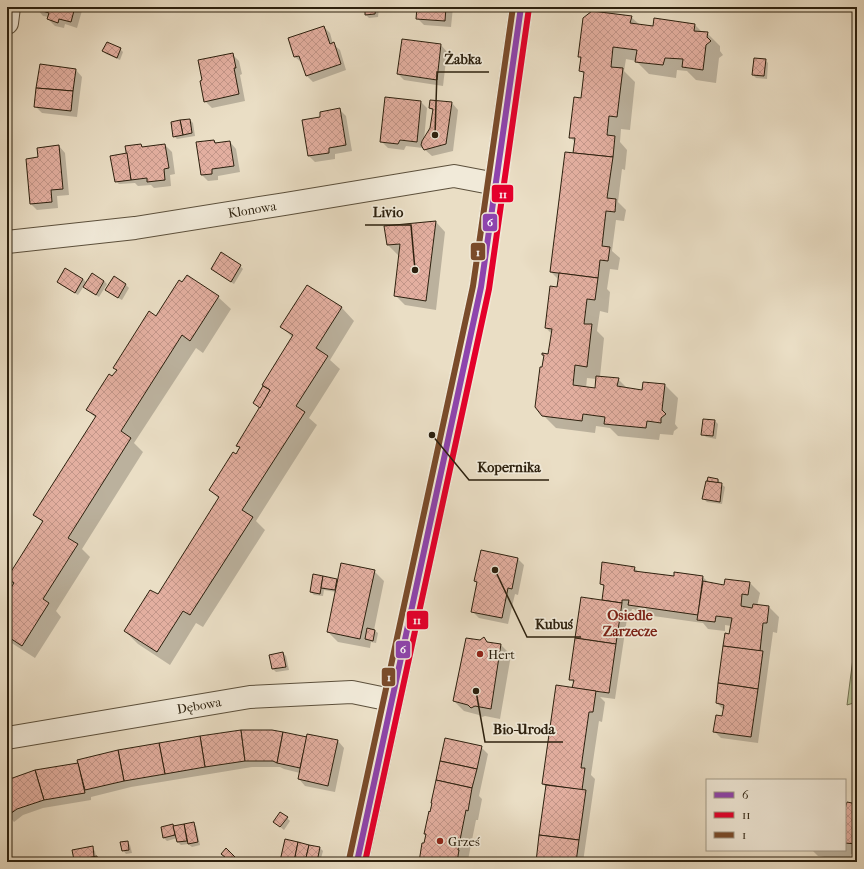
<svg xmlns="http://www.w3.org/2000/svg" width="864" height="869" font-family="'IM FELL French Canon',serif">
  <defs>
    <pattern id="forest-crowns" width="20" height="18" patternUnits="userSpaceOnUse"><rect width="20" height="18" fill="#b8c194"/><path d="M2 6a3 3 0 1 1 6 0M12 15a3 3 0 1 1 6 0" fill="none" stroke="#9ea67e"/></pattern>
    <pattern id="building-cross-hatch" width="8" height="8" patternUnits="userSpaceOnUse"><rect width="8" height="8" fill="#e3afa0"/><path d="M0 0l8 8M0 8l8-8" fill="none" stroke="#c39689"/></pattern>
  </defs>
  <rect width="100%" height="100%" fill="#eadec5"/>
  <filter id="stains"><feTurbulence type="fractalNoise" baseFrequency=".005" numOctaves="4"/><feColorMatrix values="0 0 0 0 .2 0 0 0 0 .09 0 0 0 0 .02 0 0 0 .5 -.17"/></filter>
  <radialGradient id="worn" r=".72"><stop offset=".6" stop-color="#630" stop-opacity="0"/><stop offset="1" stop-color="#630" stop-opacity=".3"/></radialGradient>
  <polygon fill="url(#forest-crowns)" stroke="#727051" points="857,627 857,702 847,705"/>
  <g fill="#0003" fill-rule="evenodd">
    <polygon points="37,7 83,7 77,28 65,24 64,28 55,26 48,19 49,17 43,16 37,9"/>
    <polygon points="366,7 379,7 378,17 369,18 366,15"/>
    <polygon points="418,7 453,7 451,27 424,25 417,18"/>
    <path d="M631,17L640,25L654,27L695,25L703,33H707L720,46V51L723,55L719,58L716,83L696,80L687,71L677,70L676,78L649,74L636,61L626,59L624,71L635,82L630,130L621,129L620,142L627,150L625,170L622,169L618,202L626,210L624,221L616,220L612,251L620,258L618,270L610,269L607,289L610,292L608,313L600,311L597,331L604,338L600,377L618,379L627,388L643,391L665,385L678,398L675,424L678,428L674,431L673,435L660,434L659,440L618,436L610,428L596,426L595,433L556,428L543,415V369L549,355L552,334L546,328L558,288L559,280L551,272L574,154L576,143L570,137L581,99L585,75L580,70L581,59L579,56ZM587,378L597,379L596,389L586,388Z"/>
    <polygon points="324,27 330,33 333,44 340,50 346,70 313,82 306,75 302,63 295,57"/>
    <polygon points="441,45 447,52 443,86 404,80 398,74"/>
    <polygon points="120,49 123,52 120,60 106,54 103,51"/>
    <polygon points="232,54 239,61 242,74 240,75 245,101 212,108 205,101"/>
    <polygon points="765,60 768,63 767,79 756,78 753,75"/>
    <polygon points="76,70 82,77 77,117 42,113 35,106"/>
    <polygon points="421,102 427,108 424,140 431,129 433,111 430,108 452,103 458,110 453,151 432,156 423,148 406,146 404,150 388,148 381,141"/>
    <polygon points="340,110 346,116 352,151 335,154 335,159 315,162 309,156"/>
    <polygon points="190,120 193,123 195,136 177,139 174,136"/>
    <polygon points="214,141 217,144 230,142 236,149 240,172 218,176 218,180 208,181 202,175"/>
    <polygon points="141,145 144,148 165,145 172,152 175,174 170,175 171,186 154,188 151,185 138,186 135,183 119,184 116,181 126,154"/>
    <polygon points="59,146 65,153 69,195 57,196 58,208 37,210 31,204 40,158"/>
    <polygon points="436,222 445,232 436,310 405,305 395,295 399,255 398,255 388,245 385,227"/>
    <polygon points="240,266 243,269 234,284 215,272 212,269"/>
    <polygon points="114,277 126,285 129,288 122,300 109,293 106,290"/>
    <polygon points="83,279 87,283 104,281 107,284 99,297 87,290 84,286 78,295 61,285 58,282"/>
    <polygon points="307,286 342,308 354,321 330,360 340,369 309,418 317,425 256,521 265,530 203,627 196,623 170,665 138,644 125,631 158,596 219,499 210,490 240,448 238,445 260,409 254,403 293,338 282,327"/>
    <polygon points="218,297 231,309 203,353 196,348 134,443 143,452 82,549 90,557 56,611 61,617 35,658 7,640 7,595 14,584 8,578 43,523 35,515 96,418 87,410 117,371 114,368 157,317"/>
    <polygon points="715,421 718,424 716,439 706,437 703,434"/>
    <polygon points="709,478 718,480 721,483 721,484 725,487 722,504 707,502 704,499"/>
    <polygon points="481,551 518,559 524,565 518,595 515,594 508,624 479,618 472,611 478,584 475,581"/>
    <path d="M634,568L639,572L674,577H703L709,583L725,586L750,583L760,593L757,606L769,607L779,617L777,633L773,632L758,743L721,738L714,731L723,717L724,710L717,703L731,626L725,625V631L708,629L703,623L639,614L634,609H632L631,612H628L615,699L600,697L605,702L602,722L599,721L591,775L595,779L583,862H537L547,788L543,784L573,689L574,683L570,679L603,601L604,587L601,584ZM752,604H754L753,611H751Z"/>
    <polygon points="374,571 384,581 374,630 378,633 376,643 371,642 370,648 338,642 328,632 336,592 324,590 323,596 314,595 311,592 337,580 338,581"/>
    <polygon points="484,638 489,643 501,645 511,655 500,719 485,716 482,717 479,715 464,711 454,701 480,642"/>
    <polygon points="283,653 286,656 289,670 276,672 273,669"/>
    <polygon points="307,738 338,741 344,748 335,792 305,786 299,779 300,773 284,769 280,767 252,767 131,787 91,797 91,800 43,808 23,815 14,822 8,815 7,816 7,781 36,771"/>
    <polygon points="481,747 488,754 479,796 482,799 478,820 476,820 468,860 469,862 420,862 427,835 425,834"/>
    <polygon points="857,805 857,855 851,854 850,861 818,856 812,850 845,850 845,810"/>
    <polygon points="287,818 290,821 284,830 274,822"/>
    <polygon points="193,823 196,826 200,845 192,847 188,844 181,845 178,842 177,838 167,841 164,838 173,825 174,827"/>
    <polygon points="285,840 320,848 323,851 320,862 280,862"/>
    <polygon points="127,842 130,845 132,853 126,854 123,850"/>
    <polygon points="92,848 95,851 96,857 100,860 100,862 77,862 75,859"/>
    <polygon points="226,850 237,861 236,862 232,862 223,854"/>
  </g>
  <g fill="url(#building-cross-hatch)" stroke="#2c200e">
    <polygon points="36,7 75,7 71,22 59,19 58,23 47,19 49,13 36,9"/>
    <polygon points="365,7 376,7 375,14 365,15"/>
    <polygon points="417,7 446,7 445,21 416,19"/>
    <polygon points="592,11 632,16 630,23 653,26 654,18 695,24 694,31 708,32 707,37 711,41 706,45 703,70 682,67 683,59 665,58 663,65 635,62 637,50 613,47 611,67 623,68 617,117 609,116 607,135 615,136 613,157 573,153 575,138 569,138 574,97 581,98 584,72 579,71 581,57 578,57 583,18"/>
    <polygon points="324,26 330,44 334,42 341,64 306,76 299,56 294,57 288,38"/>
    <polygon points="402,39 441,44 437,80 397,74"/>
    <polygon points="107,42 121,48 117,58 102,51"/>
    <polygon points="233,53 236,68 234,68 239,94 204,102 200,81 202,80 198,60"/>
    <polygon points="754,58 766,59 764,76 752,75"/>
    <polygon points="40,64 76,69 73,91 36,88"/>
    <polygon points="36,88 73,91 71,111 34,107"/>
    <polygon points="385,97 421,101 417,142 400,140 398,144 380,142"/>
    <polygon points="430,100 452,102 446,144 424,150 421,145 422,141 430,128 433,109 429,108"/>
    <polygon points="340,108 346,145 329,148 329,153 308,156 302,120 320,117 320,112"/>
    <polygon points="190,119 192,133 183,135 180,120"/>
    <polygon points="180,120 183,135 173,137 171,122"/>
    <polygon points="214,140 215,143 230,141 234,166 212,169 212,174 201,175 196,142"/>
    <polygon points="141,144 142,147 165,144 169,168 164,169 165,180 147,182 147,178 131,180 125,146"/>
    <polygon points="59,145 63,189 51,190 52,202 30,204 26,159 38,157 37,148"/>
    <polygon points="565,152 613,157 607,198 616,199 615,212 606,211 602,246 610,247 608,261 600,260 598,278 550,272"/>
    <polygon points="127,153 131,180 115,182 110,156"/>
    <polygon points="436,221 426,301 394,296 400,244 387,245 384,226"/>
    <polygon points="221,252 241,265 231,282 211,269"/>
    <polygon points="65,268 83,279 75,293 57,282"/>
    <polygon points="92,273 104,281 96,295 83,287"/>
    <polygon points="559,273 598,278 595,300 587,299 584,324 592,324 587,367 575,365 573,385 595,388 596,376 619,378 617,386 642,390 643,382 665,384 662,410 666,414 661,418 661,423 647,421 646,428 604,424 605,417 583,414 582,421 542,416 535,407 540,367 542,367 544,355 542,355 542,353 548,354 552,329 545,328 550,286 557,287"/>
    <polygon points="187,275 219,296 190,341 182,335 121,431 131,438 68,538 78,544 43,599 49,603 22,646 7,636 7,594 14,583 7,578 43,521 33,515 96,416 86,410 109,374 112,376 117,370 113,368 149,311 156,316 179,280 182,282"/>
    <polygon points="114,276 126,284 118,298 105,290"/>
    <polygon points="307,285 342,307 316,348 328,356 296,406 305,412 242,510 253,517 190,615 183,611 157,652 124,631 150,590 158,594 219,497 209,490 233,452 236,454 240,447 236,446 270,390 262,385 293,335 280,327"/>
    <polygon points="263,386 270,390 260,408 253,403"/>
    <polygon points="703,419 715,420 713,436 701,435"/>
    <polygon points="708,477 718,479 718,483 707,481"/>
    <polygon points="706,481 722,483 720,502 702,499"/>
    <polygon points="481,550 518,558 512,589 508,588 502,618 471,612 477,582 474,581"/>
    <polygon points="602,562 635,567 634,571 674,576 674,572 703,576 698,615 628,605 629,600 622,600 622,603 602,600 604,585 600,584"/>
    <polygon points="341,563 375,570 360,639 327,632"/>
    <polygon points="313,574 323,576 320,594 310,592"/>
    <polygon points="323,576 337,579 335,590 321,588"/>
    <polygon points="725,579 750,582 748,595 742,594 741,606 752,608 753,604 769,606 767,623 763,623 760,651 723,646 725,633 729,634 732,618 716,616 715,622 697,620 703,581 724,585"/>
    <polygon points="581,597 622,603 616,644 575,638"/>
    <polygon points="367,628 375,630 373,641 365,639"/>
    <polygon points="484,637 487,642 501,644 491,709 475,706 471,708 468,705 453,701 466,638 480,640"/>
    <polygon points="575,638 616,644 609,693 572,688 574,680 569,680"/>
    <polygon points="723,646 763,651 758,689 718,683"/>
    <polygon points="283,652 286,667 272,669 269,655"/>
    <polygon points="718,683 758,689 751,737 713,732 716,715 722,716 724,705 716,703"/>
    <polygon points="556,685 596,691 593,712 589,712 581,768 585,768 582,790 542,784"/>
    <polygon points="241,730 245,761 205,767 200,736"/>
    <polygon points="241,730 272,730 283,732 277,763 273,761 245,761"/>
    <polygon points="283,732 307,737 300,768 277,763"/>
    <polygon points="307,734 338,740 328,786 298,779"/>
    <polygon points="200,736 205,767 165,774 159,743"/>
    <polygon points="445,738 482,746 477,769 440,761"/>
    <polygon points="159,743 165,774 124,781 118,750"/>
    <polygon points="118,750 124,781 85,790 77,760"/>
    <polygon points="440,761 477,769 472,788 436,780"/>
    <polygon points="78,763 85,793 44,800 35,770"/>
    <polygon points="35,770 44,800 17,809 7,816 7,780"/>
    <polygon points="436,780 472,788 468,811 466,810 458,850 459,850 457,862 419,862 422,843 424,843 426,834 424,834 429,811 430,812 432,803 431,803"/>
    <polygon points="546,785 586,790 579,840 539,835"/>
    <polygon points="847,802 857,804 857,844 845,843 845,809"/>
    <polygon points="280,812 288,817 280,827 273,822"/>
    <polygon points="194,822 198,842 188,844 184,824"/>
    <polygon points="173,824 175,835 163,838 161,827"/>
    <polygon points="184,824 187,841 177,842 173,826"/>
    <polygon points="539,835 579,840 576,862 536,862"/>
    <polygon points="285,839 298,842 294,862 280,861"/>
    <polygon points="128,841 129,850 122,851 120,842"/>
    <polygon points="298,842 309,845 305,862 294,862"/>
    <polygon points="309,845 320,847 317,862 305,862"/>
    <polygon points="93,846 94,857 74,860 72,850"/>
    <polygon points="226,848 235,857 231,862 221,854"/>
    <polygon points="97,856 98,862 76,862 76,860"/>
  </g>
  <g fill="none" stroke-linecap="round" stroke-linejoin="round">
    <g stroke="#5c503c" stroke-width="24">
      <g id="minor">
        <polyline points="7,23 9,7"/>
        <polyline points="7,242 135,228 285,204 454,176 496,184"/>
        <polyline points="7,738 250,697 352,692 391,700"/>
      </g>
    </g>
    <g stroke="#5c503c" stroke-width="24">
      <polyline id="tertiary" points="357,862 481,287 521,7"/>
    </g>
    <use href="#minor" stroke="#f1ead9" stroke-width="22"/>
    <use href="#tertiary" stroke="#f1ead9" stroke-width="22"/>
    <g stroke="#f1ead9" stroke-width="9">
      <polyline id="bus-1" points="357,862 481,287 521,7"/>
    </g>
    <g stroke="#f1ead9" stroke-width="9">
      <polyline id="bus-2" points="365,862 489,289 529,8"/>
    </g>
    <g stroke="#f1ead9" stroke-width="9">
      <polyline id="bus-3" points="349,860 473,286 513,7"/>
    </g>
    <use href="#bus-1" stroke="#8e44ad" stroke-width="6"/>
    <use href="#bus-2" stroke="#e4002b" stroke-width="6"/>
    <use href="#bus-3" stroke="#7a4b2a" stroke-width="6"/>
  </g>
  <g fill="#8f2418" stroke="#f1ead9" stroke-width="1.5">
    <circle cx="480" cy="654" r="4"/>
    <circle cx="440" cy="841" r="4"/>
  </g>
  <g text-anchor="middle" stroke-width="3.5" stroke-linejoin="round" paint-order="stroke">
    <g font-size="13" fill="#2c200e" stroke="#f1ead9">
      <text transform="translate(252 209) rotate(-9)" y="5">Klonowa</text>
      <text transform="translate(199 705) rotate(-10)" y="5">Dębowa</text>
    </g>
    <g font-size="13" fill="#2c200e" stroke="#f1ead9" text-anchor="start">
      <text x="488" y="659">Hert</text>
      <text x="448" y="846">Grześ</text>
    </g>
    <g font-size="14" font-weight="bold" fill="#7a1f14" stroke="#f1ead9">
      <text x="630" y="620">Osiedle<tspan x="630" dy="16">Zarzecze</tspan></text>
    </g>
  </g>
  <path fill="none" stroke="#2c200e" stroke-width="1.5" d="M435 135L437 72H489M415 270L411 225H365M432 435L469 480H549M495 570L527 637H581M476 691L485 742H563"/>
  <g fill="#2c200e" stroke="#f1ead9" stroke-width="1.5">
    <circle cx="435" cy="135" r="4"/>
    <circle cx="415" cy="270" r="4"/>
    <circle cx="432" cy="435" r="4"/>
    <circle cx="495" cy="570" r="4"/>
    <circle cx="476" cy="691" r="4"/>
  </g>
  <g font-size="14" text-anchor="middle" font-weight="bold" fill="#2c200e" stroke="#f1ead9" stroke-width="3.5" stroke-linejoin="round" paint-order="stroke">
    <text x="463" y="64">Żabka</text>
    <text x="388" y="217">Livio</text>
    <text x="509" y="472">Kopernika</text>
    <text x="554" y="629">Kubuś</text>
    <text x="524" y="734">Bio-Uroda</text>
  </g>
  <g stroke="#f1ead9" stroke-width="1.5">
    <rect x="491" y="184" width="23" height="19" rx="4" fill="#e4002b"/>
    <rect x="482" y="213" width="16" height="19" rx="4" fill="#8e44ad"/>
    <rect x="470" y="242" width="16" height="19" rx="4" fill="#7a4b2a"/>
    <rect x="406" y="610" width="23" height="20" rx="4" fill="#e4002b"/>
    <rect x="395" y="640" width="16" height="19" rx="4" fill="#8e44ad"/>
    <rect x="381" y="667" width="15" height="20" rx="4" fill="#7a4b2a"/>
  </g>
  <g font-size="11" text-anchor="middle" font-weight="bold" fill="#fff">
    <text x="503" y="198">11</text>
    <text x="490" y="226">6</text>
    <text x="478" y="256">1</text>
    <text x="417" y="624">11</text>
    <text x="403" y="653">6</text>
    <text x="389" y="681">1</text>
  </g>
  <rect width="864" height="869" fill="none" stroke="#eadec5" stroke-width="24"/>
  <rect x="8" y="8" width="848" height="853" fill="none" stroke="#2c200e" stroke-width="2"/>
  <rect x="12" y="12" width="840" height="845" fill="none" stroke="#2c200e"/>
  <rect x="706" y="779" width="140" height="72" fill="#f1ead9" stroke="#a29988"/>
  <rect x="714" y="792" width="20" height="6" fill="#8e44ad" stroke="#a29988"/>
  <text x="742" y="799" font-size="12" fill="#2c200e">6</text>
  <rect x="714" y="812" width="20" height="6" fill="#e4002b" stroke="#a29988"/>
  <text x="742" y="819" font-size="12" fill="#2c200e">11</text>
  <rect x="714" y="832" width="20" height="6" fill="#7a4b2a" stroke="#a29988"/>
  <text x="742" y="839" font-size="12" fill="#2c200e">1</text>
  <rect width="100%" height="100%" filter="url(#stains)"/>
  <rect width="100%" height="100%" fill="url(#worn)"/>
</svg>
